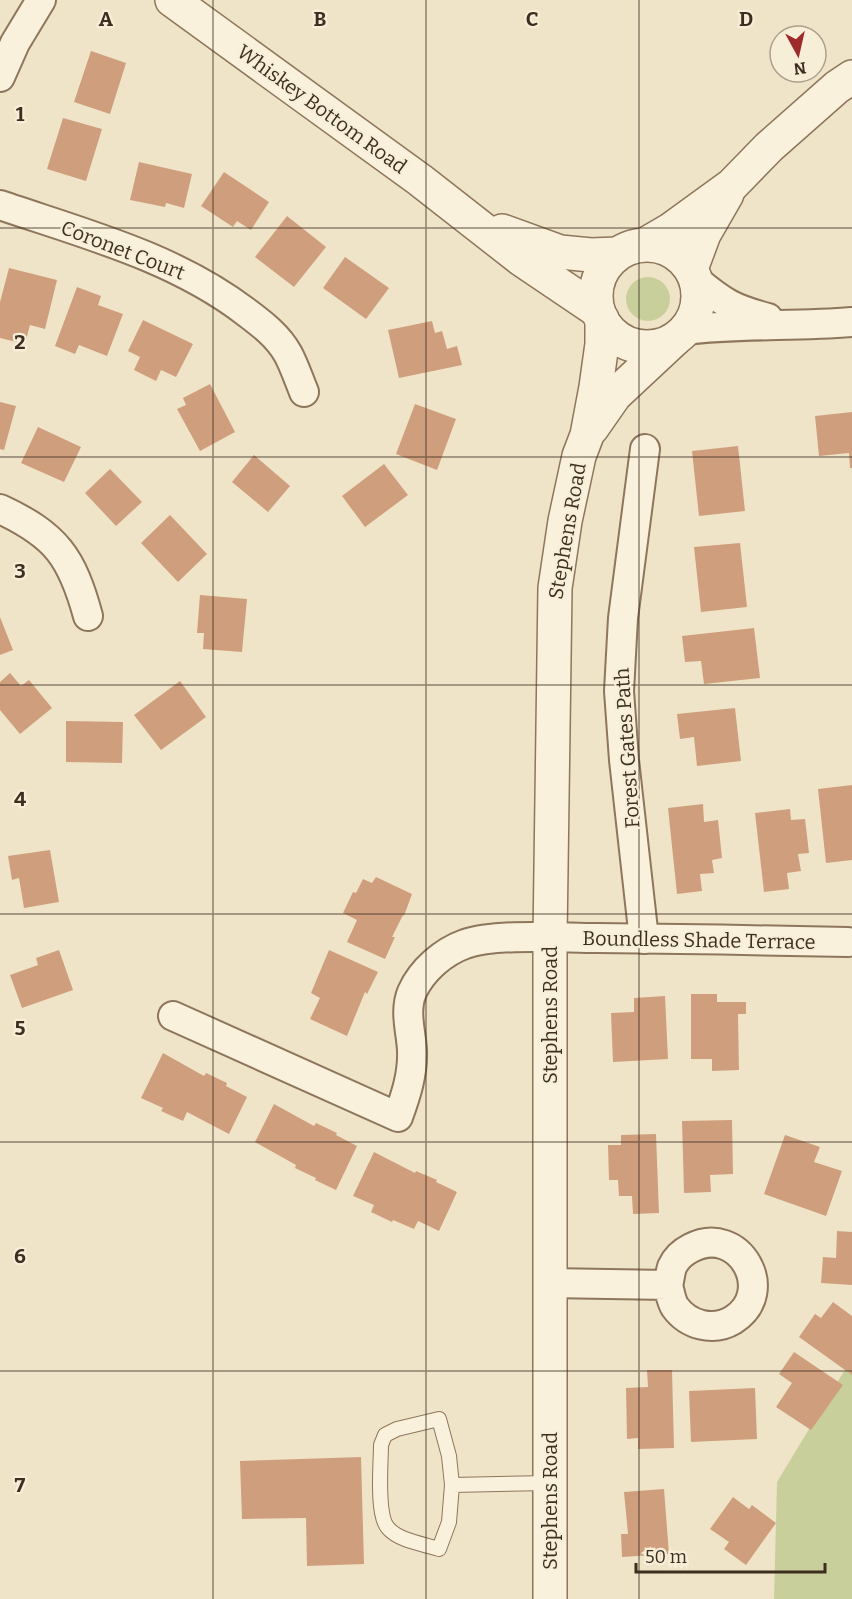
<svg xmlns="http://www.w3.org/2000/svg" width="852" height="1599" font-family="Bitter,serif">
  <rect width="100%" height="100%" fill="#f0e4c8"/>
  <g fill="#c9cf9b">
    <circle cx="648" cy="299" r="22"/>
    <polygon points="852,1358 852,1599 774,1599 777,1482"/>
  </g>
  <g fill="#cf9f7d">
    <polygon points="91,51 126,63 110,114 74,102"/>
    <polygon points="63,118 102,129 86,181 47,169"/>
    <polygon points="139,162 192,174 184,208 166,203 165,207 130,200"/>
    <polygon points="224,172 269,202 251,230 237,221 233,227 201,206"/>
    <polygon points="287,216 326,247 294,287 255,257"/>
    <polygon points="345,257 389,288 366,319 323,288"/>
    <polygon points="9,268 57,280 45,329 30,325 25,344 0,338 0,302"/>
    <polygon points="77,287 101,296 98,305 123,314 107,356 79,345 75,354 55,346"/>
    <polygon points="143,320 193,344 176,377 161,370 156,381 134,370 140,357 128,351"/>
    <polygon points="432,321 435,333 442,331 447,349 457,346 462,365 399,378 388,330"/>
    <polygon points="210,384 235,432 200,451 177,409 186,405 183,398"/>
    <polygon points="0,402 16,406 4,450 0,449"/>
    <polygon points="415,404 456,419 437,470 396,454"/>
    <polygon points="852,412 852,468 850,468 849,453 819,456 815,416"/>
    <polygon points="38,427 81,447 64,482 21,463"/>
    <polygon points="738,446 745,511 699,516 692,451"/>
    <polygon points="254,455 290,486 268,512 232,482"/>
    <polygon points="384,464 408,495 365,527 342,496"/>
    <polygon points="110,469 142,502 116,526 85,493"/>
    <polygon points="170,515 207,554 178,582 141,543"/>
    <polygon points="740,543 747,607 701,612 694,547"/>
    <polygon points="200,595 247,599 242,652 203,649 204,633 197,633"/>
    <polygon points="0,617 13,650 0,655"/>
    <polygon points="754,628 760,678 704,684 701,661 685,662 682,636"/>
    <polygon points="10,673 21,686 29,680 52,708 20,734 0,710 0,682"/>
    <polygon points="180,681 206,717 161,750 134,715"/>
    <polygon points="735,708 741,761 697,766 694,737 680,739 677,714"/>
    <polygon points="66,721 123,722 122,763 66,762"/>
    <polygon points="852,785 852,860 826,863 818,789"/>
    <polygon points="703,804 704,822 718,820 722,858 712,860 714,873 700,874 702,891 677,894 668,808"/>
    <polygon points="790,809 791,820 805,819 809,853 798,854 801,871 787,873 789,889 764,892 755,813"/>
    <polygon points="50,850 59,902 24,908 19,878 12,880 8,856"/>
    <polygon points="376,877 412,894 404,916 403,915 392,937 395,937 385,959 347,942 357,920 343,913 353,892 356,893 363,879 372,883"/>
    <polygon points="59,950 73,990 22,1008 10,975 38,965 36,958"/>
    <polygon points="329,950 378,972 367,994 365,992 347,1036 310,1019 320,998 311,993"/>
    <polygon points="691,994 717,994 717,1002 746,1002 746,1014 738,1014 739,1070 712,1071 712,1059 691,1059"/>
    <polygon points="665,996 668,1059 613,1062 611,1013 634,1012 634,998"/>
    <polygon points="163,1053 204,1076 206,1073 227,1083 226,1086 247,1097 229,1134 187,1112 183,1121 161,1111 163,1108 141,1098"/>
    <polygon points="274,1104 314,1126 316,1123 337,1133 336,1135 357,1146 336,1190 315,1180 316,1178 295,1168 296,1165 255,1142"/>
    <polygon points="732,1120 733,1174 710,1175 711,1192 684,1193 682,1121"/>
    <polygon points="656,1134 659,1213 633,1214 632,1196 619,1196 618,1180 609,1180 608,1145 621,1145 621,1135"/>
    <polygon points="785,1135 820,1147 814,1162 842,1171 826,1216 764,1194"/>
    <polygon points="374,1152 415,1173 416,1171 437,1180 436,1182 457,1192 439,1231 418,1221 414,1229 393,1220 392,1222 371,1212 374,1205 353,1196"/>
    <polygon points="837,1231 852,1232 852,1285 821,1283 823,1257 836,1258"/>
    <polygon points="833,1302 852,1316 852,1375 799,1337 815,1314 821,1318"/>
    <polygon points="794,1352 843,1385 811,1430 776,1407 792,1383 779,1374"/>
    <polygon points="647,1370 672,1370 674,1448 638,1449 638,1438 627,1439 626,1388 648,1387"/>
    <polygon points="755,1388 757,1439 691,1442 689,1391"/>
    <polygon points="361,1457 364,1564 307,1566 306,1518 242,1519 240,1461"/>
    <polygon points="664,1489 669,1554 622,1557 621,1534 628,1534 624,1492"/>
    <polygon points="733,1497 749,1509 752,1505 776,1523 746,1565 724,1549 729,1542 710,1529"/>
  </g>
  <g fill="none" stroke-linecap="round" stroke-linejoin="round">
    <g stroke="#8d765c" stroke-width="16">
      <path id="service" d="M452,1485L449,1522L439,1549C424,1544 399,1541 388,1528C376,1515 381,1463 381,1445L385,1435L397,1429L439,1419L449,1456L452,1485L550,1483"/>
    </g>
    <g stroke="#8d765c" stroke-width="32">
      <g id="minor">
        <polyline points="0,77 15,43 41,0"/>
        <path d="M0,205C85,234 174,257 246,312C262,324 278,336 288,354C294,365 299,380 304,392"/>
        <path d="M696,280C723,303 734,309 768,318"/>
        <path d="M685,330C741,323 797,327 852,322"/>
        <path d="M0,509C56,535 72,557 88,616"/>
        <polyline points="644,939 624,760 619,691 623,618 645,449"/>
        <path d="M173,1016L398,1117C406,1095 413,1074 412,1050C411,1031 404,1011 412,992C422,970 443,952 465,944C498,933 561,938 597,938C681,939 764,940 848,942"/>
        <path d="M549,1283L668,1285C670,1292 671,1301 675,1307C688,1325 713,1332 733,1320C778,1292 739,1223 691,1248C683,1252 676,1258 672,1267C670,1273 670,1279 668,1285"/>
      </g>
    </g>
    <g stroke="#8d765c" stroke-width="36">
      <g id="tertiary">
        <polyline points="172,0 420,180 521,259 598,311"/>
        <polyline points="502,231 560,252 591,255 617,254"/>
        <polyline points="646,244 670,230 732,185 769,147 837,87 852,77"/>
        <circle cx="647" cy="296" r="51"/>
        <polyline points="691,269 704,234 727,194"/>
        <polyline points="592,428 615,395 675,339"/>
        <polyline points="550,1599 550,938 555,588 565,521 579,456 587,435 596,387 602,344 602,319"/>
      </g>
    </g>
    <use href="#service" stroke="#faf1dc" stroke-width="14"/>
    <use href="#minor" stroke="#faf1dc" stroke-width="28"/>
    <use href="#tertiary" stroke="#faf1dc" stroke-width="33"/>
  </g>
  <path fill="none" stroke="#3d2e20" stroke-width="1.5" stroke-opacity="0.55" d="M213,0V1599M426,0V1599M639,0V1599M0,228H852M0,457H852M0,685H852M0,914H852M0,1142H852M0,1371H852"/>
  <g text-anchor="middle" stroke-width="4.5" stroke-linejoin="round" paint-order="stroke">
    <g font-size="20" fill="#3d2e20" stroke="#f7eed8">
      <text transform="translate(322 109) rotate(36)" y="7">Whiskey Bottom Road</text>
      <text transform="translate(123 250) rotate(21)" y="7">Coronet Court</text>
      <text transform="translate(567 531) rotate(-80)" y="7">Stephens Road</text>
      <text transform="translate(627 748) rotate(-94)" y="7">Forest Gates Path</text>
      <text transform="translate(699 940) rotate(1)" y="7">Boundless Shade Terrace</text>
      <text transform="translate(550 1015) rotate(-90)" y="7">Stephens Road</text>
      <text transform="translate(550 1501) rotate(-90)" y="7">Stephens Road</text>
    </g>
  </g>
  <g font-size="20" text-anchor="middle" font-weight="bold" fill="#3d2e20" stroke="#f7eed8" stroke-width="4.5" stroke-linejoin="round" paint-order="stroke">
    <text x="106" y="26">A</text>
    <text x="320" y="26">B</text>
    <text x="532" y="26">C</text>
    <text x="746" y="26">D</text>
    <text x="20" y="121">1</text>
    <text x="20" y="349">2</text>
    <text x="20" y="578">3</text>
    <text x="20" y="806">4</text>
    <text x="20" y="1035">5</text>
    <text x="20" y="1263">6</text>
    <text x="20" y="1492">7</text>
  </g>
  <g transform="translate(798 54) rotate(172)"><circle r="28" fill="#f7eed8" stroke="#ada18e" stroke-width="1.5"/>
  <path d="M0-4.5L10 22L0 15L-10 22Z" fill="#9e2a2b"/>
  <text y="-9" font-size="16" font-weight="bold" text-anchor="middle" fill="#3d2e20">N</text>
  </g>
  <path d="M636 1563v9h189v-9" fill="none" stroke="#3d2e20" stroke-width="3"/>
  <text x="645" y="1563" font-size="18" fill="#3d2e20" stroke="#f7eed8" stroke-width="4.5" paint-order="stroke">50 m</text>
</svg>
